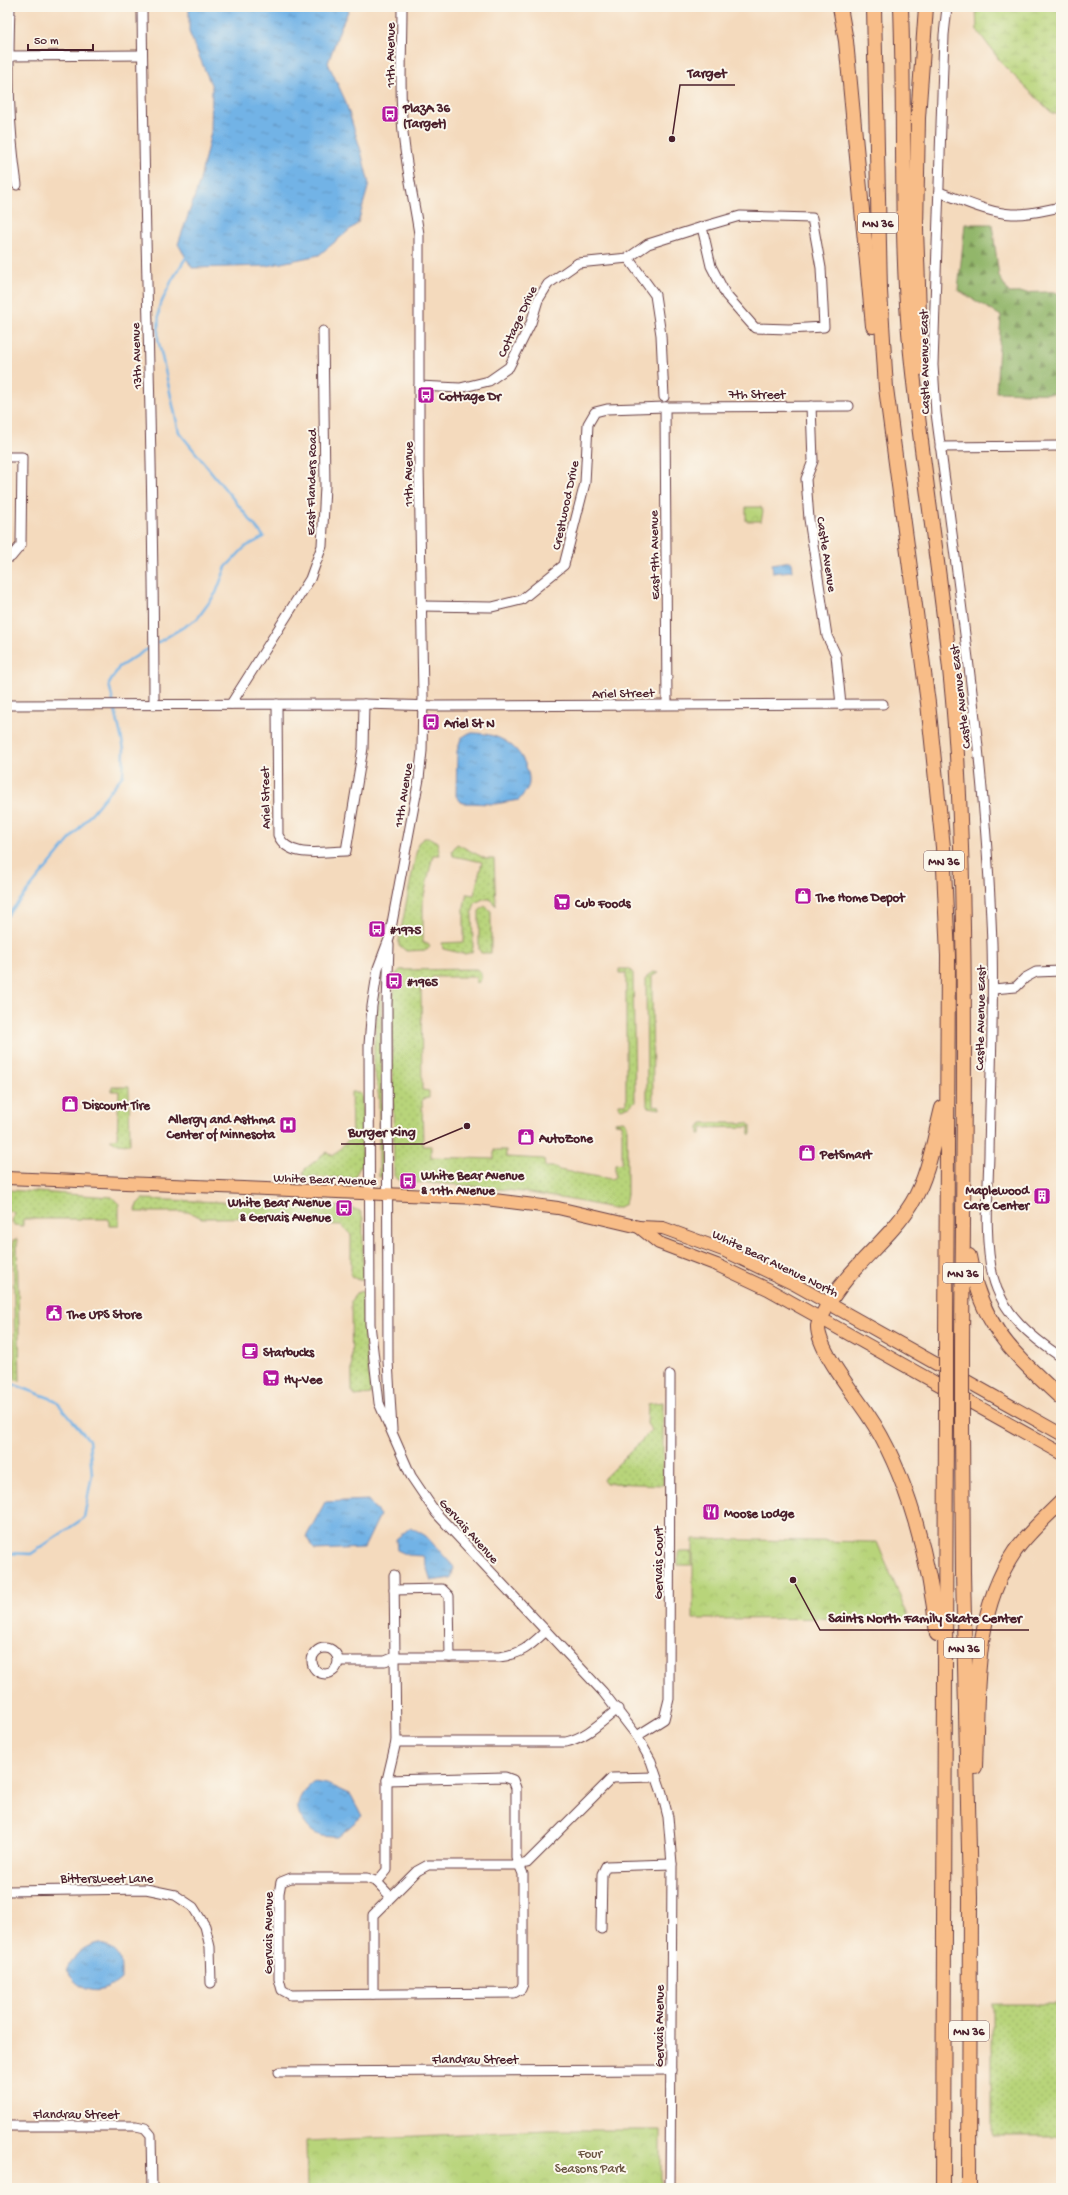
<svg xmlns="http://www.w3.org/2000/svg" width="1068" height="2195" font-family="'Gochi Hand',sans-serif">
  <defs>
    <pattern id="grass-dots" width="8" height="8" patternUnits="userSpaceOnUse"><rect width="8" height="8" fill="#b8d47a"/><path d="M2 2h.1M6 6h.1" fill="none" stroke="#a0b66a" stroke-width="1.8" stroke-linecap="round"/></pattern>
    <pattern id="forest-firs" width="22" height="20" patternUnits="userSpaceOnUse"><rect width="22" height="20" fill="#92b66a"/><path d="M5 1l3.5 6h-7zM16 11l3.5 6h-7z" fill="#799357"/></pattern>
    <pattern id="wetland-marsh" width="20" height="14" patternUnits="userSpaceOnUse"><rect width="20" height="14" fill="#b8d47a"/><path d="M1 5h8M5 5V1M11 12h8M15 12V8" fill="none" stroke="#a0b66a"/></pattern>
    <pattern id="park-crowns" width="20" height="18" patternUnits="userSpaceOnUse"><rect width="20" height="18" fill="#b8d47a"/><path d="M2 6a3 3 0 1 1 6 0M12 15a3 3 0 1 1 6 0" fill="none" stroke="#a0b66a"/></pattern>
    <pattern id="water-ripples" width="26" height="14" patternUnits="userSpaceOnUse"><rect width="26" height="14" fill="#72b3e6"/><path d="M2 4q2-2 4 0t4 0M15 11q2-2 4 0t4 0" fill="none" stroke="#6091bb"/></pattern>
  </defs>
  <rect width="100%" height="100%" fill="#fbf7ec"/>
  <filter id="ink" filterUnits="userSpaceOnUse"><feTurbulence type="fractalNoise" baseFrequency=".025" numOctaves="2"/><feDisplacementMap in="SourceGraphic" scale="8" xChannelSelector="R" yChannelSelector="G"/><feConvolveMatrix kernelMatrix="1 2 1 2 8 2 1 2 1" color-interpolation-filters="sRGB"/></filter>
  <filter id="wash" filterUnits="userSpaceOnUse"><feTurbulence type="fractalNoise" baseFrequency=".012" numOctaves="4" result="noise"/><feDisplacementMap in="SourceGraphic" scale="16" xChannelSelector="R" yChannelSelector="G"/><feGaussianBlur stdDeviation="0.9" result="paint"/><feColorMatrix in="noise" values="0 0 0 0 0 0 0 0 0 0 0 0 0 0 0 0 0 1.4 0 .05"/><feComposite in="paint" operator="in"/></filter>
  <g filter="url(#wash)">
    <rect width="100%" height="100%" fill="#f4dabd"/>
    <g fill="url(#grass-dots)" stroke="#817a52">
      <polygon points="424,838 430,838 437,842 440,855 433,855 423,900 423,943 428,943 430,946 427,950 406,951 399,945 399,940 418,843"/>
      <polygon points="457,844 486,859 494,859 496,906 490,899 483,899 475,903 472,913 473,947 472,952 465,954 443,949 442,943 464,942 464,906 467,894 474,895 482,862 453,856 452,851"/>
      <polygon points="485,906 491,911 491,953 481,953 479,949 479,911"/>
      <path d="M476,969L481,972V979L478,983H476V977H432L431,982L421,983L422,1090L429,1091V1098L422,1099L423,1146H431V1157L494,1159V1150H506V1157L544,1159L545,1167H556L559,1170L611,1179L615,1177V1164L622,1163V1124L615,1123V1122L623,1121L627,1124V1195L625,1204L617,1208H612C542,1193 474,1184 402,1182L394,1176L392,1010L396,974L400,970Z"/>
      <polygon points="619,969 629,969 633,973 635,1101 630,1106 621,1109 619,1107 619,1104 626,1104 626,973 619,973"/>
      <polygon points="653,972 659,973 652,976 653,1105 660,1106 660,1109 649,1107 647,1102 646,979 648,975"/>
      <polygon points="379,994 381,994 382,1177 379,1177 379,1099 374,1067 374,1046"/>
      <polygon points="112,1087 129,1087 130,1144 115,1143 110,1140 117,1138 119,1091 112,1091"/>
      <polygon points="351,1092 360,1092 362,1097 362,1166 360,1167 354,1178 305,1177 303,1173 305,1169 327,1152 333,1156 352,1136"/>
      <polygon points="702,1123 747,1123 751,1126 751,1134 749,1134 749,1127 702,1128 701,1134 699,1134 699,1128"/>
      <polygon points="7,1190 112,1197 119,1204 119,1226 109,1226 109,1219 23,1219 23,1226 14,1225 12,1222 14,1212 7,1211"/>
      <polygon points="143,1199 348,1207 360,1211 363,1218 363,1279 358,1280 351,1276 351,1235 341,1225 315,1224 316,1218 312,1217 202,1218 188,1212 136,1212 137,1204"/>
      <polygon points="17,1239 20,1381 15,1380 13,1240"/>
      <polygon points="362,1291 364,1332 371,1394 355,1396 352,1392 351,1302 356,1293"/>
      <polygon points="663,1402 663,1485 606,1483 603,1479 652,1430 647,1424 648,1404"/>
      <polygon points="680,1552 692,1552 692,1565 678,1565 678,1553"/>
      <polygon points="992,2004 1057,2004 1057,2031 1061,2031 1061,2136 992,2136"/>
    </g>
    <polygon fill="url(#forest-firs)" stroke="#6e6a4a" points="965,224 992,224 999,276 1009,293 1047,292 1061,294 1061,394 996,392 1001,316 958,290"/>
    <polygon fill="url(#wetland-marsh)" stroke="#817a52" points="976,7 1061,7 1061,115 1052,113 1003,65 977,30"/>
    <g fill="url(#park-crowns)" stroke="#817a52">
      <polygon points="746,507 761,507 763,512 761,521 746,521"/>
      <polygon points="693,1539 877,1542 909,1618 693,1619"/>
      <polygon points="548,2130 661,2130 661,2188 307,2188 306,2141"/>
    </g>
    <g fill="url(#water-ripples)" stroke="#5e6988">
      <polygon points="189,7 350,7 340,29 328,63 345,100 361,151 369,184 358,223 319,255 267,266 192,268 178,244 199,184 211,132 212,87 189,32"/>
      <polygon points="791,561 792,571 773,573 772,564"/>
      <path d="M469,733C495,732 519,743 527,769C529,773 530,783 528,787C526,791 522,796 519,800L495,804L462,803L456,796L457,751L461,738Z"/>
      <polygon points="368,1500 380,1515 364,1548 315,1550 306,1537 325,1502"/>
      <polygon points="411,1527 426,1536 454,1567 451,1578 431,1581 423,1556 408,1555 397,1550 396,1539"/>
      <path d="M314,1782L327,1784L351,1795L362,1816L338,1837C319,1837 312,1835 302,1819C299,1815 297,1808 298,1804C300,1794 307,1788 314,1782Z"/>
      <path d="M98,1943C121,1952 121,1955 121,1979C101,1997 81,1994 67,1971C75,1954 80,1948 98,1943Z"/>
    </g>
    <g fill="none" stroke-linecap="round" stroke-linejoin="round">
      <g stroke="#72b3e6" stroke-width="2.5">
        <polyline points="157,643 197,619 216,593 226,567 245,547 264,537 179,432 158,339 159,308 172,280 187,256"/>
        <polyline points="7,916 123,775 124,749 109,684 119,667 151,647"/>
        <polyline points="7,1382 55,1400 89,1440 92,1474 84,1518 31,1554 7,1553"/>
      </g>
    </g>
  </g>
  <g filter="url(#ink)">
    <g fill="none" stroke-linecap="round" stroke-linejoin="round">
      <g stroke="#643b41" stroke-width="11">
        <g id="minor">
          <path d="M10,7C8,70 8,122 17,185"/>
          <path d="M142,7C144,240 154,472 154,705"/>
          <path d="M402,7C402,48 399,91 403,132C406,167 414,200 419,234V464L423,697L422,751L419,779L389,939L378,968L372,1006L369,1045L370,1324L379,1403L411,1476L436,1513L603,1692L637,1736L651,1761L662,1793L668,1817L672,1864L670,2188"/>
          <path d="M947,7L944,35L933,365L936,413C959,590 986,766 992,944C994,1014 990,1085 989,1155C988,1192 984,1241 993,1277C1002,1313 1031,1337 1061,1357"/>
          <polyline points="8,56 142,55"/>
          <path d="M939,192C962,200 988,213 1012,214C1029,215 1045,210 1061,207"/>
          <polygon points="740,216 812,218 821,268 824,327 789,329 755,328 726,295 711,266 702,227"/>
          <polyline points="628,258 655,295 661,335 664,397"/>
          <polyline points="628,258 648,244 702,227"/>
          <polyline points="419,386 460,388 489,381 509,367 531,323 538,300 548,284 578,263 628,258"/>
          <polyline points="811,406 813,461 806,479 809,519 827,636 836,655 841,705"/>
          <polyline points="665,407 667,704"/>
          <polyline points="940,447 1061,446"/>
          <polyline points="7,457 22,457 21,545 11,557"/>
          <polyline points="421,606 492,607 521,600 564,565 585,483 588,424 595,412 607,409 665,407 849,406"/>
          <polyline points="231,704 310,579 322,546 325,486 323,331"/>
          <path d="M277,704L278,835C289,860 323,851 346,851L363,748L364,704"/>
          <polyline points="7,705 364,704 436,706 883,704"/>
          <polyline points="389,945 387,1004 388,1361 392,1430"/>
          <polyline points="993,989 1016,987 1025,978 1036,972 1061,971"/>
          <polyline points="394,1590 442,1589 449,1596 450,1657"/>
          <circle cx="325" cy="1661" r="13"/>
          <path d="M339,1661H385L395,1657H499C522,1654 529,1647 546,1631"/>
          <polyline points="637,1736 664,1719 669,1699 670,1375"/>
          <path d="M396,1742H566C587,1737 601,1722 618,1709"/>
          <polyline points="387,1780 505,1777 513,1780 516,1788 516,1857 523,1874 523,1984 521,1989 514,1993 291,1995 282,1990 279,1979 279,1893 281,1882 291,1878 367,1878 377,1882 390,1896"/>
          <polyline points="377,1882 387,1870 387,1780 396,1742 394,1575"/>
          <polyline points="7,1891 146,1889 175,1895 193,1907 205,1926 210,1947 211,1983"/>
          <polyline points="601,1929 602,1874 606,1866 672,1864"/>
          <polyline points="373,1994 373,1915 417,1871 428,1865 519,1865 527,1863 612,1778 656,1777"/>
          <polyline points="279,2072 671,2070"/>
          <polyline points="7,2126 136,2126 145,2128 151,2135 152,2188"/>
        </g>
      </g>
      <g stroke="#643b41" stroke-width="14">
        <g id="major">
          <polyline points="7,1178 478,1198 558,1208 639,1227 663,1228 723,1250 794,1284 1061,1434"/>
          <polyline points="639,1227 659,1243 717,1265 768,1289 1061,1453"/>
        </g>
      </g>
      <g stroke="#643b41" stroke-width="16">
        <g id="highway">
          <polyline points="840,7 846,41 873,326"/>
          <polyline points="874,7 880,291 886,388 928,703 943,847 948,956 946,1342"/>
          <path d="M901,7C905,115 900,224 909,332C921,473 949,613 957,755C968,953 963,1153 962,1351"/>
          <polyline points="921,368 916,229 918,118 926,7"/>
          <path d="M969,1256C981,1326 1012,1352 1061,1398"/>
          <polyline points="962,1423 963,1572 970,1897 969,2188"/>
          <path d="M937,1634C931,1565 907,1472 868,1415C855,1395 817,1349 818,1326C819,1321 822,1315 825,1310C847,1268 888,1242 912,1203C929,1175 934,1139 942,1108"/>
          <path d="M975,1767C978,1695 972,1614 1015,1551C1028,1533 1045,1518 1061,1502"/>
          <polyline points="943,2188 946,1415"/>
        </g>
      </g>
      <use href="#minor" stroke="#fff" stroke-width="9"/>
      <use href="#major" stroke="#f8bd88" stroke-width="12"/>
      <use href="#highway" stroke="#f8bd88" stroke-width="14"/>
      <g stroke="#643b41" stroke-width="16" stroke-linecap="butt">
        <g id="highway-bridge">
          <polyline points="946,1415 946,1342"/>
          <polyline points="962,1423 962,1351"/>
        </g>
      </g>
      <use href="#highway-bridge" stroke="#f8bd88" stroke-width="14"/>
    </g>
  </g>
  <defs>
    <g id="bus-square" transform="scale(0.9)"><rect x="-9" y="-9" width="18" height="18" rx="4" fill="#b5179e" stroke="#fbf7ec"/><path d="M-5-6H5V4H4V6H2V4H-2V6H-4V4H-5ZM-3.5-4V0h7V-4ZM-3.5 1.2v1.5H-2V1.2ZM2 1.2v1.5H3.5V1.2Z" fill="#fff"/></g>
    <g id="shop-square" transform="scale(0.9)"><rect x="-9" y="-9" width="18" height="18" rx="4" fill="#b5179e" stroke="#fbf7ec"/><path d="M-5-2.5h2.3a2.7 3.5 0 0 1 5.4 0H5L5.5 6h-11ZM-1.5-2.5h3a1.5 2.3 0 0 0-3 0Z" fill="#fff"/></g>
    <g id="supermarket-square" transform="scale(0.9)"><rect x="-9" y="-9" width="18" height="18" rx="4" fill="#b5179e" stroke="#fbf7ec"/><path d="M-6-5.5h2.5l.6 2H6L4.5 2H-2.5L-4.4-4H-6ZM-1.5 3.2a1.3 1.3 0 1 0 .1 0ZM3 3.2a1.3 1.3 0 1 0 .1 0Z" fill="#fff"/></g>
    <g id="hospital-square" transform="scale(0.9)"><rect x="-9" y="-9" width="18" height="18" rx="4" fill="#b5179e" stroke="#fbf7ec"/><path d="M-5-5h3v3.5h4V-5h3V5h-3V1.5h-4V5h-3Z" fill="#fff"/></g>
    <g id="building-square" transform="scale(0.9)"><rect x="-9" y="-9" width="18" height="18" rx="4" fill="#b5179e" stroke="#fbf7ec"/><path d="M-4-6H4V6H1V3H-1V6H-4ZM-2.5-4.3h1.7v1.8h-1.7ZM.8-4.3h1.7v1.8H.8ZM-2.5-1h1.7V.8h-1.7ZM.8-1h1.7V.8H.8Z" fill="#fff"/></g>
    <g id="civic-square" transform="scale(0.9)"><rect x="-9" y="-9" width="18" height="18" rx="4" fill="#b5179e" stroke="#fbf7ec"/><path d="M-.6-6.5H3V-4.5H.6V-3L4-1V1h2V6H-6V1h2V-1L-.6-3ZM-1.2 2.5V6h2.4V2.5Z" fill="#fff"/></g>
    <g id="cafe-square" transform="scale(0.9)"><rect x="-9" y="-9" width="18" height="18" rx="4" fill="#b5179e" stroke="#fbf7ec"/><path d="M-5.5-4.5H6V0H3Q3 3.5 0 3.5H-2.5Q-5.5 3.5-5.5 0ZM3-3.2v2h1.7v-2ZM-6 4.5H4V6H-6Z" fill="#fff"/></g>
    <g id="restaurant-square" transform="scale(0.9)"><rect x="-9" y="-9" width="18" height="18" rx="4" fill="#b5179e" stroke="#fbf7ec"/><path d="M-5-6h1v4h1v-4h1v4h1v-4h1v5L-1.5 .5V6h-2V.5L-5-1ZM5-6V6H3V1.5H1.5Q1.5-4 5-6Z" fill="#fff"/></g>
  </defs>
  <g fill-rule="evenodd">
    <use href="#bus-square" x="390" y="114"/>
    <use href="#bus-square" x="426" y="395"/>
    <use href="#bus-square" x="431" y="722"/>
    <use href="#shop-square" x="803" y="896"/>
    <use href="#supermarket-square" x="562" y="902"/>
    <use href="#bus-square" x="377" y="929"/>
    <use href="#bus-square" x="394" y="981"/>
    <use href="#shop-square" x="70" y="1104"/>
    <use href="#hospital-square" x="288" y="1125"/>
    <use href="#shop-square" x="526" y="1137"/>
    <use href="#shop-square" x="807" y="1153"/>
    <use href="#bus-square" x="408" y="1181"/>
    <use href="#building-square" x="1042" y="1196"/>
    <use href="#bus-square" x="344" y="1208"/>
    <use href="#civic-square" x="54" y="1313"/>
    <use href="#cafe-square" x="250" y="1351"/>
    <use href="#supermarket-square" x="271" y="1378"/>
    <use href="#restaurant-square" x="711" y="1512"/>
  </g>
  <g text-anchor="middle" stroke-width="4" stroke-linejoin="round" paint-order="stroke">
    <g fill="#fbf7ec" stroke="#7f6065" stroke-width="1">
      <rect x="858" y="213" width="40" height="20" rx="3"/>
      <rect x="924" y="851" width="40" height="20" rx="3"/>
      <rect x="943" y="1263" width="40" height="20" rx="3"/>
      <rect x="944" y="1638" width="40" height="20" rx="3"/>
      <rect x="949" y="2021" width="40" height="20" rx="3"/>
    </g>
    <g font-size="12" font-weight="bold" fill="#4a1f2b">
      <text x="878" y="227">MN 36</text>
      <text x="944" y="865">MN 36</text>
      <text x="963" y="1277">MN 36</text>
      <text x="964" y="1652">MN 36</text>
      <text x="969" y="2035">MN 36</text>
    </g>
    <g font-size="13" fill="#4a1f2b" stroke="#fbf7ec">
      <text transform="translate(389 55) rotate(-90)" y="5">11th Avenue</text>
      <text transform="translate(516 321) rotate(-65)" y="5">Cottage Drive</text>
      <text transform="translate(135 356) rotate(-92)" y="5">13th Avenue</text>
      <text transform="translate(923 362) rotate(-91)" y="5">Castle Avenue East</text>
      <text x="757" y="398">7th Street</text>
      <text transform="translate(407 474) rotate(-90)" y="5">11th Avenue</text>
      <text transform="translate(310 482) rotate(-89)" y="5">East Flanders Road</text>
      <text transform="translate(564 505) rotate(-78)" y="5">Crestwood Drive</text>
      <text transform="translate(828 554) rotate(81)" y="5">Castle Avenue</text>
      <text transform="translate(653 555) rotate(-91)" y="5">East 9th Avenue</text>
      <text transform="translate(623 692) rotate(-1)" y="5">Ariel Street</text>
      <text transform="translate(959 697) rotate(-97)" y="5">Castle Avenue East</text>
      <text transform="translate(402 795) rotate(-81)" y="5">11th Avenue</text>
      <text transform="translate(264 798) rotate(-91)" y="5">Ariel Street</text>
      <text transform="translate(979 1018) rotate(-89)" y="5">Castle Avenue East</text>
      <text transform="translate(325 1178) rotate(2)" y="5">White Bear Avenue</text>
      <text transform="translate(776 1262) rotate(26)" y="5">White Bear Avenue North</text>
      <text transform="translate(470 1530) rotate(48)" y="5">Gervais Avenue</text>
      <text transform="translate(657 1563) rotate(-90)" y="5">Gervais Court</text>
      <text x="107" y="1882">Bittersweet Lane</text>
      <text transform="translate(267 1933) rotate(-90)" y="5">Gervais Avenue</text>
      <text transform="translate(658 2026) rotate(-90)" y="5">Gervais Avenue</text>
      <text x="475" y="2063">Flandrau Street</text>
      <text x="76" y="2118">Flandrau Street</text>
    </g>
    <g font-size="13" font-weight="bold" fill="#4a1f2b" stroke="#fbf7ec" text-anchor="start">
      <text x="403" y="112">PlazA 36<tspan x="403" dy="15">(Target)</tspan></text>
      <text x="439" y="400">Cottage Dr</text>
      <text x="444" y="727">Ariel St N</text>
      <text x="816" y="901">The Home Depot</text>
      <text x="575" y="907">Cub Foods</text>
      <text x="390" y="934">#1975</text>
      <text x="407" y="986">#1965</text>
      <text x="83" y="1109">Discount Tire</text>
      <text x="275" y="1123" text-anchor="end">Allergy and Asthma<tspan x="275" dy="15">Center of Minnesota</tspan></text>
      <text x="539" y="1142">AutoZone</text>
      <text x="820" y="1158">PetSmart</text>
      <text x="421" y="1179">White Bear Avenue<tspan x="421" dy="15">&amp; 11th Avenue</tspan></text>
      <text x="1029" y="1194" text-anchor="end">Maplewood<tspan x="1029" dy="15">Care Center</tspan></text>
      <text x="331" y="1206" text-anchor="end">White Bear Avenue<tspan x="331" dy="15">&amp; Gervais Avenue</tspan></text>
      <text x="67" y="1318">The UPS Store</text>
      <text x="263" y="1356">Starbucks</text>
      <text x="284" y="1383">Hy-Vee</text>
      <text x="724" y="1517">Moose Lodge</text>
    </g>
    <g font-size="13" fill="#6b5543" stroke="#fbf7ec">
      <text x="590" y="2157">Four<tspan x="590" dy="15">Seasons Park</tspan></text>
    </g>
  </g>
  <path fill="none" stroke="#4a1f2b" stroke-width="1.5" d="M672 139L680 85H735M467 1126L424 1144H341M793 1580L820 1630H1029"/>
  <g fill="#4a1f2b" stroke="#fbf7ec" stroke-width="1.5">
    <circle cx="672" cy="139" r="4"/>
    <circle cx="467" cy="1126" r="4"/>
    <circle cx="793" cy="1580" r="4"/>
  </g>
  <g font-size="14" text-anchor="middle" font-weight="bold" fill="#4a1f2b" stroke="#fbf7ec" stroke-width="4" stroke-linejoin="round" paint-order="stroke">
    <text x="707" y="77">Target</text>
    <text x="382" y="1136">Burger King</text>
    <text x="925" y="1622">Saints North Family Skate Center</text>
  </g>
  <rect width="1068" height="2195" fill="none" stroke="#fbf7ec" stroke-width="24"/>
  <path d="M28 44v6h65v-6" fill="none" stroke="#4a1f2b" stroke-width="2"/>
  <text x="34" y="44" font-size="12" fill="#4a1f2b" stroke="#fbf7ec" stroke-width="3" paint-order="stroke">50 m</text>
</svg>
